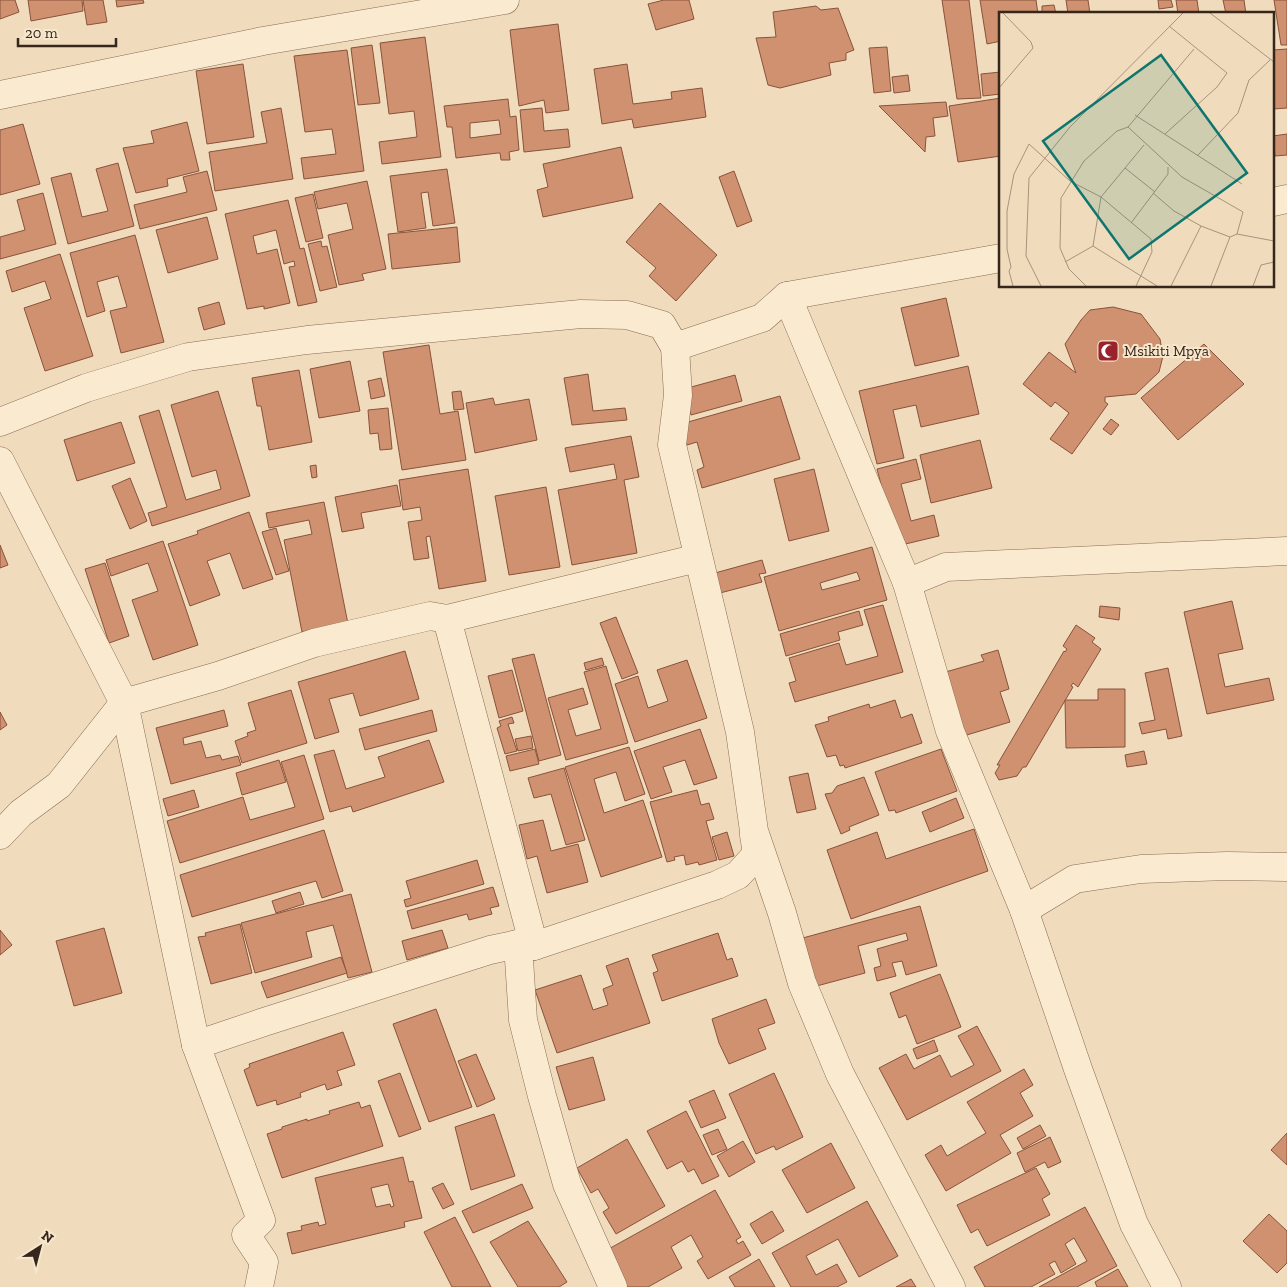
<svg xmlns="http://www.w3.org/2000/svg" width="1287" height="1287" font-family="'Zilla Slab',serif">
  <rect width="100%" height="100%" fill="#f0dcbd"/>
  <g fill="#d09170" stroke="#88533a" fill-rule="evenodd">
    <polygon points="0,0 15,0 19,12 0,19"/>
    <polygon points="28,0 82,0 83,11 31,21"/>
    <polygon points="83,0 103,0 107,22 87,25"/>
    <polygon points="116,0 143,0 144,3 117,7"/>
    <polygon points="664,0 689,0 694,19 656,30 648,4"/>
    <polygon points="942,0 969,0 981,98 957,99"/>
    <polygon points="980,0 1036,0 1038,14 1001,14 1001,41 987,44"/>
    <polygon points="1066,0 1088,0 1090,14 1068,14"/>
    <polygon points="1158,0 1171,0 1173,7 1159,9"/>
    <polygon points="1176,0 1197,0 1199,14 1178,14"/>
    <polygon points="1223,0 1244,0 1246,14 1226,14"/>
    <polygon points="1274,0 1287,0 1287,45 1281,45"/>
    <polygon points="1054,5 1056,14 1042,14 1042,6"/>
    <polygon points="816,6 821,10 838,8 854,50 846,53 846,60 829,63 831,75 780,88 768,85 756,38 776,37 773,12"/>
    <polygon points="558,24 569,110 546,113 544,100 519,106 510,30"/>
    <polygon points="425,37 441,157 382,164 379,142 417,137 414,111 389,114 380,43"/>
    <polygon points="372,45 380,103 358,105 351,48"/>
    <polygon points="887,47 891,91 874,93 869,48"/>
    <polygon points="1287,49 1287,108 1273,109 1273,50"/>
    <polygon points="347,50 364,171 304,179 301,158 336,154 332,129 305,132 294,56"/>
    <polygon points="243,64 254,137 207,144 196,71"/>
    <polygon points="627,64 633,104 672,99 671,92 702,88 706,117 634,128 632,119 602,124 594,69"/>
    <polygon points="1001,72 1001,94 983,96 981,74"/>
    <polygon points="908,75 910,91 894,93 892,77"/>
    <polygon points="1001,98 1001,156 958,162 949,106"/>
    <path d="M508,99L510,117L516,116L519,150L509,152L510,160H501L500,153H498L456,158L452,127H447L444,106ZM499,120L501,134L470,138V123Z"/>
    <polygon points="946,102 948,116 933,118 935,136 926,137 925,152 879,106"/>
    <polygon points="281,108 293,179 215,191 209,152 267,143 261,112"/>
    <polygon points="542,108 544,131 568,129 570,147 524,152 520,110"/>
    <polygon points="187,122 199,171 167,179 168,186 136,193 123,148 154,143 151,131"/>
    <polygon points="23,124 40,184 0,195 0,130"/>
    <polygon points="1287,134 1287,155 1275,156 1273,136"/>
    <polygon points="621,147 633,198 543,217 537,190 548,187 543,164"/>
    <polygon points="118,163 134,226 68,244 51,178 71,173 82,217 108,211 96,169"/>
    <polygon points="447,169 455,223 433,226 428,192 421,193 426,228 398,232 390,176"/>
    <polygon points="207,171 217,210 140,229 134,205 187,192 183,177"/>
    <polygon points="734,171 752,221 737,227 719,177"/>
    <polygon points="367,181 386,269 362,274 364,280 339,285 328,235 353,229 347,203 318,209 314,192"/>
    <polygon points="43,193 56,244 0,259 0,237 25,230 17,200"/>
    <polygon points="313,194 323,238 306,242 295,198"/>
    <polygon points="288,200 300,249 304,248 317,302 298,306 289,267 295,266 294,261 284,264 276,230 253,236 257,254 277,249 290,303 264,309 264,306 247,309 225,214"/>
    <polygon points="660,203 717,255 676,301 649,276 656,268 626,242"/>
    <polygon points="207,217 218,259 168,273 156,230"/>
    <polygon points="457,227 460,262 392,269 388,234"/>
    <polygon points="135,235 164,342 121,353 110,311 127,307 118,276 97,282 105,311 87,317 70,253"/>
    <polygon points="321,241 322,247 327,246 337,287 320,291 308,244"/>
    <polygon points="60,254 93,356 45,371 24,308 51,299 45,281 12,292 6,271"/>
    <polygon points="946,298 959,356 915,366 901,308"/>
    <polygon points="219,302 225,324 204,330 198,308"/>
    <polygon points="1113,307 1141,314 1160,339 1163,356 1159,372 1136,394 1105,397 1105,402 1108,404 1072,454 1050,439 1069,413 1055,402 1051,407 1023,384 1049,352 1076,373 1065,344 1081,320 1090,310"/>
    <polygon points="1204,344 1244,384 1178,440 1141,398"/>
    <polygon points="429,345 440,414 458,411 466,460 402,470 383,352"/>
    <polygon points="350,361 360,411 319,418 310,369"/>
    <polygon points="968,366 979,414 921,427 916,405 893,410 904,458 877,464 859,391"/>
    <polygon points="299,370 312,442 269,450 261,406 257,406 252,378"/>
    <polygon points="588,374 593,411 625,408 627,420 572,425 564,378"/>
    <polygon points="735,375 742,401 691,415 684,389"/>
    <polygon points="381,378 385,396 371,399 368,381"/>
    <polygon points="218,391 250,496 152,526 148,513 167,507 139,416 159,410 186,500 221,489 216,470 192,477 171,405"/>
    <polygon points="461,391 464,409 454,410 452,392"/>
    <polygon points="780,396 800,459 702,488 697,470 704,467 697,442 687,445 681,424"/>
    <polygon points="493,398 495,405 529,399 537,440 475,453 466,403"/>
    <polygon points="388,408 392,449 380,450 378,433 370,434 368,410"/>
    <polygon points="1111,419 1119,425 1111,435 1103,429"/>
    <polygon points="121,422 135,463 77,481 64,440"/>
    <polygon points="631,436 639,477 624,480 637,553 572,565 558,490 617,479 614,464 570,472 565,448"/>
    <polygon points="980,440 992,488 931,503 920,455"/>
    <polygon points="916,459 921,479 901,484 911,521 934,515 939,536 897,546 877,469"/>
    <polygon points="316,465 317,477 312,478 310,466"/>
    <polygon points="468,469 486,581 439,589 430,536 426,537 429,558 414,560 408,522 422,520 420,507 403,510 399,480"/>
    <polygon points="814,469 829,531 789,541 774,479"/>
    <polygon points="130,478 147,521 130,529 112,486"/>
    <polygon points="397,485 401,506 361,513 364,528 342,532 335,497"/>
    <polygon points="546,487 560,567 509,575 495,496"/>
    <polygon points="324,502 348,624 302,632 284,540 312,534 309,520 269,528 266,513"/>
    <polygon points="249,512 273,579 243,589 230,553 207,561 220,595 190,606 168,544 198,534 197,531"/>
    <polygon points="276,528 289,571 276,575 262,532"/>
    <polygon points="163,541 198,645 153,660 132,600 158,591 148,563 111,576 106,560"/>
    <polygon points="0,545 8,565 0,568"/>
    <path d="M872,547L887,600L779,631L764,577ZM857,572L860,580L822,590L820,583Z"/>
    <polygon points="762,560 766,573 759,574 762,582 720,593 715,573"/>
    <polygon points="105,563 129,636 109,643 85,569"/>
    <polygon points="1232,601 1243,649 1218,654 1225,687 1269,678 1274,700 1207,714 1184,612"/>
    <polygon points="883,605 903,672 795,702 789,683 796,681 789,658 839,643 846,665 878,656 864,610"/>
    <polygon points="1100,606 1120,608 1119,620 1099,617"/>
    <polygon points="859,611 863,625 838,632 840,640 786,656 780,634"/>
    <polygon points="616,617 638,673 622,679 600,623"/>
    <polygon points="1076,625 1095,638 1092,642 1101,649 1078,687 1073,683 1071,686 1073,687 1026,767 1023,767 1017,776 999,780 995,773 1000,765 997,765 1064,651 1065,652 1067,649 1063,646"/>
    <polygon points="998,650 1009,689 1000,692 1010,722 960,737 942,673 984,661 981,655"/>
    <polygon points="405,651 419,699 360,716 353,693 329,699 339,732 315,739 298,682"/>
    <polygon points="534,654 561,755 539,761 512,659"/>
    <polygon points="602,658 604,665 586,670 584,663"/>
    <polygon points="687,660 707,718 635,742 615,684 638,676 648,708 668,701 657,670"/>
    <polygon points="606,666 628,743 566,760 548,698 583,688 588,704 568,710 576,736 601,729 584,672"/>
    <polygon points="1168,668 1182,736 1168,739 1166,729 1142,734 1139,723 1155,720 1145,673"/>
    <polygon points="512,670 523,711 499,718 488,676"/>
    <polygon points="1098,689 1125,689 1125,747 1066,748 1065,700 1098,700"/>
    <polygon points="291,690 307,743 242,763 235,741 248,736 247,733 256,730 248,703"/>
    <polygon points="895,700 901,718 912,714 922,743 845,768 844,765 840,766 836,755 827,757 815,725 829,721 828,717 869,704 870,708"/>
    <polygon points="224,710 228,726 183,738 184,745 201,741 206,758 220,755 222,760 238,756 241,765 171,784 156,728"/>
    <polygon points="432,710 437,731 365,750 359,729"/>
    <polygon points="0,712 7,725 0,730"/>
    <polygon points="512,717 514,723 508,724 517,751 505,754 497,728 501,726 499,721"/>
    <polygon points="700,729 717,778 694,785 685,760 663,767 672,792 651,799 634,751"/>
    <polygon points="531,736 533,748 518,751 515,739"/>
    <polygon points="429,740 444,782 353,812 351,806 330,812 314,755 334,750 346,789 385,777 378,757"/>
    <polygon points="629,747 645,794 625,801 616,772 594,779 604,813 643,800 662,857 601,877 565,767"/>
    <polygon points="535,749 539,764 510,771 506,756"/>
    <polygon points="941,749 957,791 896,813 895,810 889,811 875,772"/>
    <polygon points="1144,751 1147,764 1127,767 1125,755"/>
    <polygon points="304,755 324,819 180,863 167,821 243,797 250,820 295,807 281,762"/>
    <polygon points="279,760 286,782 242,795 236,773"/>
    <polygon points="564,768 585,840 566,845 551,794 534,798 528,778"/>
    <polygon points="808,773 816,809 797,813 789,777"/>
    <polygon points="864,777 879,815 849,827 850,830 841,834 825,794 832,793 837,786"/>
    <polygon points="194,790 199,807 168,816 163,799"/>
    <polygon points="697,790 701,805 709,803 714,819 706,821 717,860 699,865 698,862 686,865 684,855 674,857 675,860 667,862 650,802"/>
    <polygon points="956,798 964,818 930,832 922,812"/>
    <polygon points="543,820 551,851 578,844 588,882 547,893 537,856 527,859 519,825"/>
    <polygon points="974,829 988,871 851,919 827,850 877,832 886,859"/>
    <polygon points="324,830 343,891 322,898 316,881 192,917 180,875"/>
    <polygon points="727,832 734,856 719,860 712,837"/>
    <polygon points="477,860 484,884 406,907 404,900 411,898 406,881"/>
    <polygon points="493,887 499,906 490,908 492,914 469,920 467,914 412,929 407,911"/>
    <polygon points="300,892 304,904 276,913 272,901"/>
    <polygon points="351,894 372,972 348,978 333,925 306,932 312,957 255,973 241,923"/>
    <polygon points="920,906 937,966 906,975 902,961 892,963 896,976 877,981 874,968 881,966 877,949 908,940 906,933 858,946 865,973 813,987 799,939"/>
    <polygon points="240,924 252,973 211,984 198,937 206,936 205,933"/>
    <polygon points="104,928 122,993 74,1006 56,941"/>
    <polygon points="0,930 12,945 0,955"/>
    <polygon points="442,930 448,948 407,960 402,941"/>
    <polygon points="718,933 727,960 732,958 738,976 662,1001 653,973 658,971 652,955"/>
    <polygon points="341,957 347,973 267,998 261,982"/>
    <polygon points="628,958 650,1023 557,1053 535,990 581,975 593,1010 608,1005 603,989 613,985 606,966"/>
    <polygon points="940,974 961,1027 917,1044 906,1015 899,1018 890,993"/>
    <polygon points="766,999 775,1023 758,1029 766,1049 729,1064 719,1043 712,1019"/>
    <polygon points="436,1009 472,1107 429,1122 393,1024"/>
    <polygon points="977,1026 1001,1071 907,1120 879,1068 906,1054 914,1069 940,1055 951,1077 974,1065 958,1036"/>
    <polygon points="343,1032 355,1065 337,1071 342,1085 327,1090 325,1084 300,1093 301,1097 277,1105 276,1100 257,1106 244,1070 250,1067 249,1064"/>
    <polygon points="934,1040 938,1051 917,1059 913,1049"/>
    <polygon points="476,1054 495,1099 477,1107 458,1061"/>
    <polygon points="593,1057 605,1100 569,1110 556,1067"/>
    <polygon points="1024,1069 1033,1085 1020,1093 1033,1116 1000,1135 1011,1153 946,1191 925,1155 941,1145 947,1156 986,1133 967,1102"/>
    <polygon points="400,1073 421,1129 399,1137 378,1081"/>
    <polygon points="774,1073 803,1137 776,1150 774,1146 756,1154 729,1094"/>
    <polygon points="714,1090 726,1118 701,1128 689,1101"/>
    <polygon points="359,1102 361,1108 370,1105 383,1146 282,1178 267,1134 282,1129 282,1127 307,1119 307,1121 330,1114 329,1111"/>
    <polygon points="686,1111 719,1176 702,1184 694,1169 688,1172 682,1161 667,1169 647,1131"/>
    <polygon points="494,1114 515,1176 471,1190 455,1127"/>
    <polygon points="1040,1125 1046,1136 1023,1149 1017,1138"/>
    <polygon points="718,1129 727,1149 712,1155 703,1135"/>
    <polygon points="1287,1133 1287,1165 1271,1150"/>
    <polygon points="1050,1137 1061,1162 1048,1168 1045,1162 1025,1172 1017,1153"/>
    <polygon points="627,1139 665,1206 616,1234 603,1212 609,1208 598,1189 591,1193 577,1168"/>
    <polygon points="743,1141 755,1162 729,1177 717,1156"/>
    <polygon points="831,1143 855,1188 807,1213 782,1170"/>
    <path d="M403,1157L409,1182L413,1181L422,1218L404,1222L405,1227L292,1254L287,1233L302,1230L301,1226L318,1222L319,1226L326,1224L315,1178ZM388,1184L394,1206L391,1207L390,1204L376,1207L371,1188Z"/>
    <polygon points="1036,1168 1050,1194 1042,1199 1050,1215 987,1246 978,1229 971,1233 957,1205"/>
    <polygon points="443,1183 454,1204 443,1209 432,1188"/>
    <polygon points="522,1184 533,1208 473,1233 462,1211"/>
    <polygon points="715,1190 741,1237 736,1240 738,1244 743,1241 751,1255 708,1279 697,1261 703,1257 691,1235 671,1247 682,1268 648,1287 625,1287 605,1251"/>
    <polygon points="867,1201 898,1256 859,1277 838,1239 806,1256 816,1275 837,1264 847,1282 837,1287 791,1287 772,1253"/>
    <polygon points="1085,1207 1117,1266 1077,1287 1039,1287 1087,1261 1074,1238 1065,1244 1076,1264 1061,1273 1055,1261 1049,1264 1055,1274 1031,1287 985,1287 974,1267"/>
    <polygon points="772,1211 784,1231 762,1244 750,1224"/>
    <polygon points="1269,1214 1287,1231 1287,1263 1277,1273 1243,1241"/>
    <polygon points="455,1217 491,1287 452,1287 424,1232"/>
    <polygon points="528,1221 567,1282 559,1287 518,1287 490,1242"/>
    <polygon points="759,1259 775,1287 735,1287 729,1277"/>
    <polygon points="1118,1269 1128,1287 1097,1287 1095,1282"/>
    <polygon points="911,1279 916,1287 896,1287"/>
  </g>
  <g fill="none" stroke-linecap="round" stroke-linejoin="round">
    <g stroke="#886c55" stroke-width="29">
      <g id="street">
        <polyline points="0,95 263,41 505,0"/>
        <polyline points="1273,202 1287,199"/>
        <polyline points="787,296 907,583 950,731 1024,910 1078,1069 1134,1224 1167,1287"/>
        <polyline points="0,422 86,388 188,357 307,340 581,314 627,315 662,325 675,347"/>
        <polyline points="0,461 124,703 196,1045 261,1220 246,1235 264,1262 259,1287"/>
        <polyline points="907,583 946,567 1287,551"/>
        <polyline points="447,619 534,946"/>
        <polyline points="0,835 21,813 59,785 124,703 218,676 314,643 430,616 447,619 698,558"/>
        <polyline points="1024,910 1075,879 1141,869 1227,866 1287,867"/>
        <polyline points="518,944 523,1020 542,1096 567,1184 613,1287"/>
        <polyline points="196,1045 264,1022 490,950 518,944 534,946 717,885 738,875 757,854 754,835"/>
        <polyline points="951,1287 840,1074 802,983 782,913 754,831 740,732 672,445 678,395 675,347 762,318 787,296 1001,258"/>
      </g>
    </g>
    <use href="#street" stroke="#faead0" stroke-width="28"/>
  </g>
  <defs>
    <g id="mosque-square" transform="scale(1.125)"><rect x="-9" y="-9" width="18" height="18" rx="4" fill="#9a222d" stroke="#f7e7cd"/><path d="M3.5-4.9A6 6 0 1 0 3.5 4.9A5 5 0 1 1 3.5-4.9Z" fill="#fff"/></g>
  </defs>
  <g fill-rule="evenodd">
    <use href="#mosque-square" x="1108" y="351"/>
  </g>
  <g text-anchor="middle" stroke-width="4" stroke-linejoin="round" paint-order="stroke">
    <g font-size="15" fill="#37261b" stroke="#f7e7cd" text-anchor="start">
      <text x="1124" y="356">Msikiti Mpya</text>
    </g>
  </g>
  <g transform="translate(999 12)">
    <rect width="275" height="275" fill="#f0dcbd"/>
    <path fill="none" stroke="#a6937c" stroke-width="1" d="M211,1L275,50M195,37L129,115L183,165L244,200L238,222L231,225L212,274M0,76L34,36L32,30L4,1M136,103L243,172M166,122L218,75L228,61L170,14M198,144L239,101L250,68L271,48M126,156L156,180M154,181L175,199L202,214M132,211L169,162V155M238,222L275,229M94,234L102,185L145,133M66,250L94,234L158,274M14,274L10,259L12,255L8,237V199L15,162L30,132L71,169L102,185L152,227L153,240L137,274M42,274L27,244L30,166L71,115L184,1M87,274L70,257L61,236L62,186L85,149L118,119L129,115M172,274L202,214L231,225M254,274L262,253L275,250"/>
    <path fill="#0f766e" fill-opacity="0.15" stroke="#0f766e" stroke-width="2.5" d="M162,43L248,161L130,247L44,129Z"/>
    <rect width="275" height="275" fill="none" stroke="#37261b" stroke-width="2.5"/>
  </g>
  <g transform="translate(40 1247) rotate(36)" stroke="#f7e7cd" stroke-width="4" paint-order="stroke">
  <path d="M0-4L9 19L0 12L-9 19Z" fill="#37261b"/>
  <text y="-8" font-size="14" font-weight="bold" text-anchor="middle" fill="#37261b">N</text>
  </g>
  <path d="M18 38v8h98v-8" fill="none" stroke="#37261b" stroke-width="2.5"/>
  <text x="25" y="38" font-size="15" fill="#37261b" stroke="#f7e7cd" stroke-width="4" paint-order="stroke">20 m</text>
</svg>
